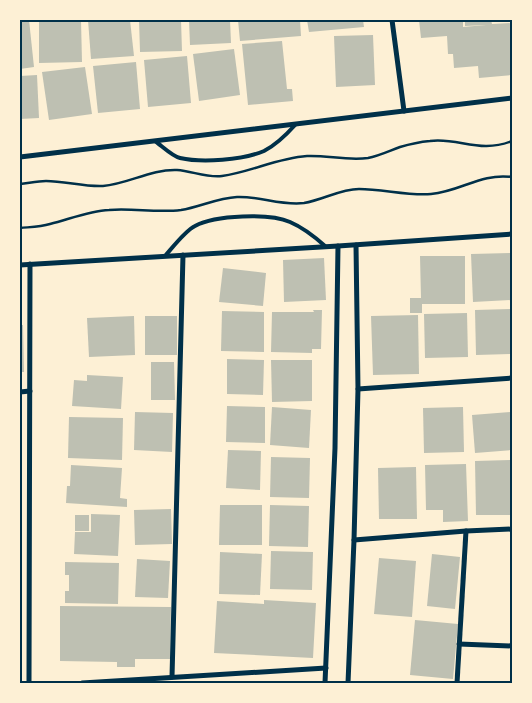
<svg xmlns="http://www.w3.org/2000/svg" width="532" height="703" font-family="Barlow,sans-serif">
  <rect width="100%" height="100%" fill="#fdf0d5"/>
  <g fill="#bec0b2">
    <polygon points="20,20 29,20 34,67 20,69"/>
    <polygon points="39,20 81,20 82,62 39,63"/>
    <polygon points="88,20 130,20 134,56 91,59"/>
    <polygon points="139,20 181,20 182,51 140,52"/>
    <polygon points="189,20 230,20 231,43 190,45"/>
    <polygon points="238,20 300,20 301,36 240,41"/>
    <polygon points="307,20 363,20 364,27 309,32"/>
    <polygon points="419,20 463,20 463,27 486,25 465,26 465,20 491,20 492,24 512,23 512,75 479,78 478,66 454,68 453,54 448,54 447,36 421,38"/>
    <polygon points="373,35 375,85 336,87 334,36"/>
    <polygon points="282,41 287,89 292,89 293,101 248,105 242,44"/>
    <polygon points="234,49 240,95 199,101 193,54"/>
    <polygon points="187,56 191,103 148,107 144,60"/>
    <polygon points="136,62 140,109 98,113 93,66"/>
    <polygon points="85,67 92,114 49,120 42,72"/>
    <polygon points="37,75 39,118 20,119 20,76"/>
    <polygon points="512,253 512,300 473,302 471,254"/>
    <polygon points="420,256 465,256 465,304 422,304 422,313 410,313 410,298 421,298"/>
    <polygon points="324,258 326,300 284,302 283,260"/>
    <polygon points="223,268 266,273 263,306 219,302"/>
    <polygon points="512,309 512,354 476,355 475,310"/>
    <polygon points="313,310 322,310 321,349 312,349 312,353 271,352 272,312 314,312"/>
    <polygon points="222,311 264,312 264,352 221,351"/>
    <polygon points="467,313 468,357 425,358 424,314"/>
    <polygon points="418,315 419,374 373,375 371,316"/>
    <polygon points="134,316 135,355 89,357 87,318"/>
    <rect x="145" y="316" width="32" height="39"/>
    <polygon points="20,325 23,325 24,372 20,372"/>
    <polygon points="227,359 264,360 263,395 227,394"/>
    <polygon points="271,360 312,360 312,401 272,402"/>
    <polygon points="151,362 174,362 175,400 151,400"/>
    <polygon points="87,375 123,377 121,409 72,406 74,380 87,381"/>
    <polygon points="227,406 265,407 265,443 226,442"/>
    <polygon points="272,407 311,410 309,448 270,445"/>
    <polygon points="463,407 464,452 424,453 423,408"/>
    <polygon points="135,412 173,413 172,452 134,450"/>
    <polygon points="510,412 512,450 475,453 472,415"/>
    <polygon points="69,417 123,418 122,460 68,458"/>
    <polygon points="228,450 261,451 260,490 226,488"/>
    <polygon points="271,457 310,458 309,498 270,497"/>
    <polygon points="512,460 512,515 476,515 475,461"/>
    <polygon points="466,464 468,521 443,522 443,510 426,510 425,465"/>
    <polygon points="71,465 122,468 120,498 127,499 127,507 66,503 67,486 70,486"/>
    <polygon points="416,467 417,519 379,519 378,468"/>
    <polygon points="220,505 262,505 262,545 219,545"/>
    <polygon points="270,505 309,506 308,547 269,546"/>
    <polygon points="171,509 172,544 135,545 134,510"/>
    <polygon points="91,514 120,515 118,556 74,554 75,532 91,532"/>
    <rect x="75" y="515" width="14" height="16"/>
    <polygon points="271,551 313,552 312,590 270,589"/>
    <polygon points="220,552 262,554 260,595 219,594"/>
    <polygon points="432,554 460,557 455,609 427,606"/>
    <polygon points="379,558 416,561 412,617 374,614"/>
    <polygon points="137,559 170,561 168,598 135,597"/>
    <polygon points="65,562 119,563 118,604 65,603 65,591 69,591 69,575 65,575"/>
    <polygon points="264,600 316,603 313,658 214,653 217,601 264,604"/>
    <polygon points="60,606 171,607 170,659 135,659 135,667 117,667 117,662 60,661"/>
    <polygon points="415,620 458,624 453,679 410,675"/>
  </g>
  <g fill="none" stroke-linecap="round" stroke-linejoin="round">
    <g stroke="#003049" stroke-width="2.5">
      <path d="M20,184C29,183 38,181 46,181C65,181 84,187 103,186C128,184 151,169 177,170C192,171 207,178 222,176C251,172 277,158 307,156C327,155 347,161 368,158C379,156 389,151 400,147C410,144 419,142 430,141C458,137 480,154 512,141"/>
      <path d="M20,228C30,227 40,227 50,224C70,219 89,211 109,210C133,208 157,213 181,210C200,207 217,198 237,197C260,196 281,206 304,203C323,200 340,189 359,189C383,189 408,196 431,194C462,191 480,173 512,177"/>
    </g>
    <g stroke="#003049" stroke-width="4">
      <path d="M155,141C162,146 172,156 180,158C202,163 243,160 264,151C276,145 287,134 296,124"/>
      <path d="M165,256C173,247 185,231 195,226C215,215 270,213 290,222C304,228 315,237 325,246"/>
    </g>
    <g stroke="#003049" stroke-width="5">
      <polyline points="392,20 404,111"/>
      <polyline points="20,157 512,98"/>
      <polyline points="20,265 338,246 512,234"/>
      <polyline points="358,389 512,378"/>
      <polyline points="20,392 30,391"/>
      <polyline points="354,540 466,531 512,529"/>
      <polyline points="459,644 512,646"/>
      <polyline points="172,677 183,255"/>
      <polyline points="29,683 30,264"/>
      <polyline points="82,683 326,668"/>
      <polyline points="325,683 335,448 338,246"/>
      <polyline points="348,683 354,540 358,389 356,245"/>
      <polyline points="457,683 466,531"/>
    </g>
  </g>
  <rect width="532" height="703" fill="none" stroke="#fdf0d5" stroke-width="42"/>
  <rect x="21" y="21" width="490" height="661" fill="none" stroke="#003049" stroke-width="2"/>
</svg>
